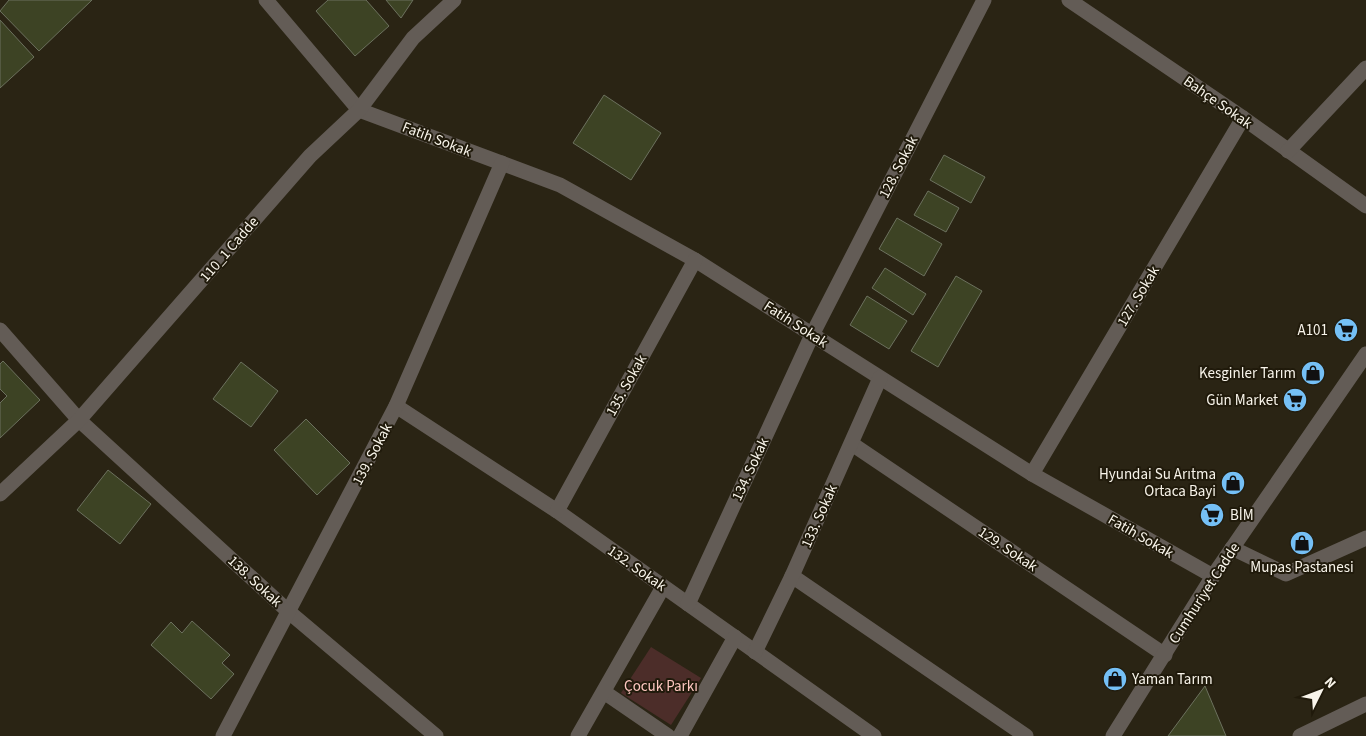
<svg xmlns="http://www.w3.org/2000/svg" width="1366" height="736" font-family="'Source Sans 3',sans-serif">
  <rect width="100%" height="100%" fill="#2a2414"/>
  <polygon fill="#4c2d29" points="651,647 701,678 671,725 621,693"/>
  <g fill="#3d4324" stroke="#6c715e">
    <polygon points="9,0 92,0 39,51 0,11"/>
    <polygon points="328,0 366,0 389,26 355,56 316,11"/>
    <polygon points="386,0 413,0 401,18"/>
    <polygon points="0,20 34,57 0,88"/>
    <polygon points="604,95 661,133 631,180 573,143"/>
    <polygon points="944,155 985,177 971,203 930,180"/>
    <polygon points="928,191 959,208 946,232 914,215"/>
    <polygon points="897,218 942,244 924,276 879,249"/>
    <polygon points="885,268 926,294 913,315 872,288"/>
    <polygon points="956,276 982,291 938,367 911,351"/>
    <polygon points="867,296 907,321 889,349 850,325"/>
    <polygon points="3,361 40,400 0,438 0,403 7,396 0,389 0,364"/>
    <polygon points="241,362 278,391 251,427 213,399"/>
    <polygon points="306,419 350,463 317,495 274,450"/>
    <polygon points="108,470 151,504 120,544 77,510"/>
    <polygon points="192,621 230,655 222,663 234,674 211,699 151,645 171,622 182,633"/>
    <polygon points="1205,686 1226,736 1168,736"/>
  </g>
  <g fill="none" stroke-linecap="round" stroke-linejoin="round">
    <g stroke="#635c56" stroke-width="15">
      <polyline points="266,0 359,110 560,185 695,260 1032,474 1213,576"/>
      <polyline points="1069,0 1243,118 1366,206"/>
      <polyline points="1288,151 1366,68"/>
      <polyline points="0,330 79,420 289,612 436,736"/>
      <polyline points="396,406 557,511 874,736"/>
      <polyline points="852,444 1165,655"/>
      <polyline points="1032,474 1243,118"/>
      <polyline points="0,494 79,420 310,156 359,110 413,38 454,0"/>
      <polyline points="557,511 695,260"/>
      <polyline points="1232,548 1286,574 1366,538"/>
      <polyline points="792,576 1026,736"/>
      <polyline points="688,604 812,335 984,0"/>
      <polyline points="755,652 792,576 880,378"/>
      <polyline points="604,692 668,736"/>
      <polyline points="223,736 396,406 502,163"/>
      <polyline points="578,736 663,587"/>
      <polyline points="680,736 735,637"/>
      <polyline points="1113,736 1213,576 1366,354"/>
      <polyline points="1300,736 1366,704"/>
    </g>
  </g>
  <defs>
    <g id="supermarket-disc" transform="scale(1.25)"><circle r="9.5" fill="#75c0f6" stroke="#201a0b"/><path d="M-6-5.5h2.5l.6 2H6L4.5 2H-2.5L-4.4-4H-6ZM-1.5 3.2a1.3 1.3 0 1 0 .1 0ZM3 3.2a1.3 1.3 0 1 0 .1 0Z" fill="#111"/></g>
    <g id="shop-disc" transform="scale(1.25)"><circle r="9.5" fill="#75c0f6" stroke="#201a0b"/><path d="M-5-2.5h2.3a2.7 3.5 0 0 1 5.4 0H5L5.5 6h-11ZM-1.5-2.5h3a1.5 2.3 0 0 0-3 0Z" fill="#111"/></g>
  </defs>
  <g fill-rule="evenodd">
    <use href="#supermarket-disc" x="1346" y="330"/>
    <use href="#shop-disc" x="1313" y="373"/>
    <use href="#supermarket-disc" x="1295" y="400"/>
    <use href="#shop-disc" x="1233" y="483"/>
    <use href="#supermarket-disc" x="1212" y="515"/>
    <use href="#shop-disc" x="1302" y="543"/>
    <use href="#shop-disc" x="1115" y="679"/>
  </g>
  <g text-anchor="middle" stroke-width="4" stroke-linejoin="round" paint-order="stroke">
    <g font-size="15" fill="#f8f4ea" stroke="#201a0b">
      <text transform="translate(1218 102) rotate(35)" y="5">Bahçe Sokak</text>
      <text transform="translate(437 139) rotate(21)" y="5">Fatih Sokak</text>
      <text transform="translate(898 167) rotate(-63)" y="5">128. Sokak</text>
      <text transform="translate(229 249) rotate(-49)" y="5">110_1 Cadde</text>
      <text transform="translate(1138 296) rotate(-59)" y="5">127. Sokak</text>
      <text transform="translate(796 324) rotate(33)" y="5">Fatih Sokak</text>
      <text transform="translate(626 385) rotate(-61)" y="5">135. Sokak</text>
      <text transform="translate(372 454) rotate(-62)" y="5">139. Sokak</text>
      <text transform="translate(750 469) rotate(-65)" y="5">134. Sokak</text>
      <text transform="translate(819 516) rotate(-66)" y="5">133. Sokak</text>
      <text transform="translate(1141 536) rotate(30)" y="5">Fatih Sokak</text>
      <text transform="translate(1008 549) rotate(34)" y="5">129. Sokak</text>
      <text transform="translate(637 568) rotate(35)" y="5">132. Sokak</text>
      <text transform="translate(255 581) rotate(43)" y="5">138. Sokak</text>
      <text transform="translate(1204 593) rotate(-57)" y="5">Cumhuriyet Cadde</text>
    </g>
    <g font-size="15" fill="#f8f4ea" stroke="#201a0b" text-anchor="end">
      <text x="1328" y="335">A101</text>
      <text x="1296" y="378">Kesginler Tarım</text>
      <text x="1278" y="405">Gün Market</text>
      <text x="1216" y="479">Hyundai Su Arıtma<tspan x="1216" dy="17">Ortaca Bayi</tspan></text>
      <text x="1230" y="520" text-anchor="start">BİM</text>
      <text x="1302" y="572" text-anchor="middle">Mupas Pastanesi</text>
      <text x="1132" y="684" text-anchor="start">Yaman Tarım</text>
    </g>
    <g font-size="15" fill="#fec7c0" stroke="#201a0b">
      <text x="661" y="691">Çocuk Parkı</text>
    </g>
  </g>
  <g transform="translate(1321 691) rotate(48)" stroke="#201a0b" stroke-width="4" paint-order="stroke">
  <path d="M0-4L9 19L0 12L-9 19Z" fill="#f8f4ea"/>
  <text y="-8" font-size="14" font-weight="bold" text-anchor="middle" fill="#f8f4ea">N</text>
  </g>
</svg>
